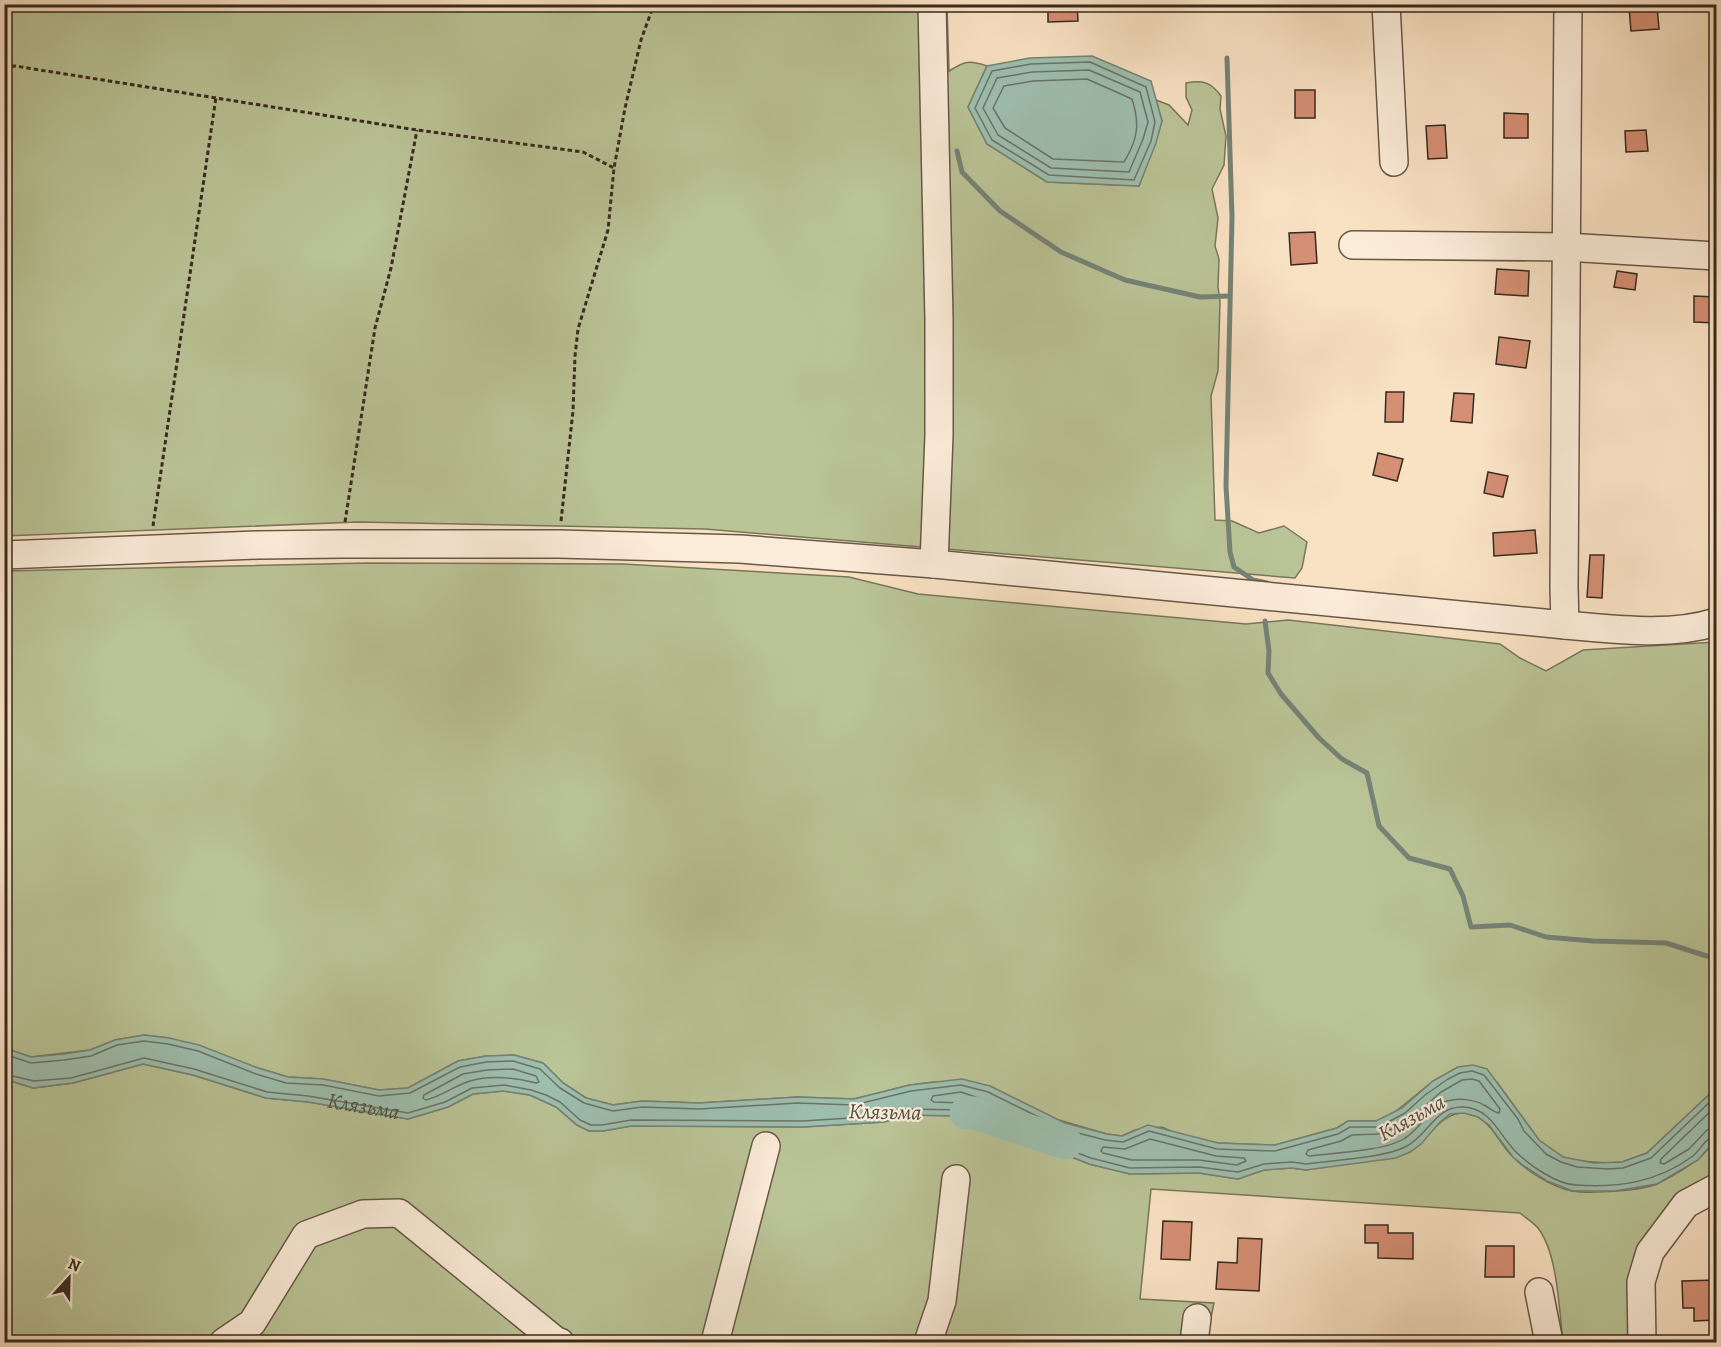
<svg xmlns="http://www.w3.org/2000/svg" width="1721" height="1347" font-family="Alegreya,serif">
  <rect width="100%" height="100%" fill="#f9e2c4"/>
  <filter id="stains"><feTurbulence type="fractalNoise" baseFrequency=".00333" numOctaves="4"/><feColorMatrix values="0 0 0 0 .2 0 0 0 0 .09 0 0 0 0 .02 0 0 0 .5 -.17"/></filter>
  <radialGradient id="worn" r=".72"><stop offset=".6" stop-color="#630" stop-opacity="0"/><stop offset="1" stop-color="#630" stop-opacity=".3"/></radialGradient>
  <g fill="#bac497" stroke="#78775c" stroke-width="1.5">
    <path d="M4,5H947L949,71C965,61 969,60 987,66L968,107L987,144L1047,182L1139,186L1162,121L1156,100L1169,105L1188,125L1192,110L1186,97V83C1203,80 1211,82 1221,96L1220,109L1226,136L1224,165L1212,189L1218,218L1215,246L1219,259L1218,287L1220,301L1218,371L1211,396L1215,520L1232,521L1259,533L1284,526L1307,542L1302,568L1295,578L705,529L358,522L5,536Z"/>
    <polygon points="367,563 623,564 849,577 918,594 1246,624 1288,620 1500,644 1520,658 1546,671 1583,650 1716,642 1716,1088 1647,1153 1622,1162 1608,1163 1579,1161 1563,1157 1539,1140 1497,1082 1458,1067 1433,1081 1390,1116 1376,1121 1348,1121 1337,1128 1275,1145 1218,1143 1175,1133 1162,1127 1135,1130 1122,1136 1107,1134 1052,1118 990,1086 934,1082 910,1085 854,1099 797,1097 699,1103 642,1101 613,1105 586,1098 563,1083 543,1063 514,1055 486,1056 458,1061 408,1088 379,1090 323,1079 288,1077 258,1068 169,1038 144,1035 115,1040 90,1050 31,1057 5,1048 4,571"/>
    <path d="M143,1064L193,1075L266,1098L308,1102L408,1119L448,1107L473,1094L503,1091L530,1095L556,1107L577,1125L589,1131H603L631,1126L803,1127L884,1122L907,1115L962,1116L1014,1125L1028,1131L1049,1147L1062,1153L1089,1164L1130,1174L1199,1173L1238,1179L1264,1170L1292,1168L1306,1170L1410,1152C1427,1139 1442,1112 1464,1113C1490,1115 1497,1142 1513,1157C1528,1172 1552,1187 1572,1191C1591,1194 1642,1191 1659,1183C1671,1177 1687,1168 1698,1159C1705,1154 1710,1146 1716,1139V1174L1699,1184L1673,1203L1637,1342H1563C1559,1310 1558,1254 1538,1228C1533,1222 1526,1218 1520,1213L1151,1189L1140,1299L1214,1303L1206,1342H5L4,1079L33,1088L73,1083Z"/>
  </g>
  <g fill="#9ebfaf" stroke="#758376" stroke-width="1.5">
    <polygon points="1092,56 1151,81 1162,121 1156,143 1139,186 1047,182 987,144 968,107 987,66 1030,58"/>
    <polygon points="144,1035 169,1038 199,1045 258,1068 288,1077 323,1079 379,1090 408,1088 458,1061 486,1056 514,1055 543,1063 563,1083 586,1098 613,1105 642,1101 699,1103 797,1097 854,1099 910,1085 962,1079 990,1086 1065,1123 1107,1134 1122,1136 1148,1125 1218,1143 1275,1145 1337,1128 1348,1121 1376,1121 1402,1108 1433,1081 1458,1067 1473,1065 1487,1069 1539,1140 1563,1157 1594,1163 1622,1162 1647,1153 1716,1088 1716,1139 1698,1160 1657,1184 1615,1191 1573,1191 1547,1181 1524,1166 1513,1157 1489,1125 1478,1117 1464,1113 1450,1114 1440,1122 1421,1144 1410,1152 1396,1158 1306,1170 1292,1168 1264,1170 1238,1179 1199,1173 1130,1174 1089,1164 1062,1153 1049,1147 1028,1131 1014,1125 962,1116 907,1115 884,1122 803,1127 631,1126 603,1131 589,1131 577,1125 556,1107 530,1095 503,1091 473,1094 448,1107 408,1119 308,1102 266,1098 193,1075 143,1064 73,1083 33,1088 5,1079 5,1048 31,1057 64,1054 90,1050 115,1040"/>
  </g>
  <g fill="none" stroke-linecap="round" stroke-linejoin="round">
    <g stroke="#6a7468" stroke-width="1.5">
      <polygon points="1090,62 1146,87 1155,122 1151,141 1134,180 1049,175 992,140 975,108 992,71 1031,64"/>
      <polygon points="1089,70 1140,92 1148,122 1143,139 1129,172 1051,168 998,135 983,108 997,78 1032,72"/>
      <path d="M1087,79L1132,99C1140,124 1138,139 1124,162L1053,159L1005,128L993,108L1004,86L1033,81Z"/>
      <polyline points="4,1054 31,1063 64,1060 91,1056 117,1045 144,1041 168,1044 198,1051 256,1074 286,1083 323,1085 379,1096 410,1093 460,1067 486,1062 513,1061 540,1069 560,1088 584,1103 613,1111 642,1107 699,1109 797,1103 854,1105 911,1091 961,1085 988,1092 1063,1129 1105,1140 1123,1142 1149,1131 1217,1149 1275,1151 1338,1134 1350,1127 1379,1127 1405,1113 1425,1095 1448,1079 1460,1073 1472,1071 1484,1075 1518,1119 1524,1131 1546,1154 1561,1162 1577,1167 1608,1169 1623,1168 1651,1158 1716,1096"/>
      <path d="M513,1069L536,1076L539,1082L536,1083C516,1078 491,1075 470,1081C454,1086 442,1096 426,1100L423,1098L424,1095L463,1074L487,1070Z"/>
      <path id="s1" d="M4,1074L34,1081L71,1078L144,1058L194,1069L267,1092L308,1096L408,1113L445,1102L472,1088L504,1085L531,1090L546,1095L560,1102L580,1120L591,1125H602L631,1120L803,1121L882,1116L907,1109L962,1110L1017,1120L1031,1126L1053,1142L1064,1148L1091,1158L1130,1168L1199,1167L1238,1172L1264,1164L1292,1162L1306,1164C1332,1160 1384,1158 1405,1147C1428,1136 1435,1106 1463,1107C1492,1108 1499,1136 1517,1153C1531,1166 1556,1184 1576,1185C1619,1188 1658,1182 1693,1156C1701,1149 1706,1137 1716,1136"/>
      <path d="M1472,1079L1479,1081L1500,1109L1499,1113C1493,1112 1490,1108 1484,1105C1473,1099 1458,1098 1447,1101C1429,1107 1421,1129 1405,1138C1386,1151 1334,1153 1309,1156L1306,1154L1308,1150L1341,1141L1352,1135L1378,1134L1395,1128L1410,1119L1441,1092L1462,1080Z"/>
      <polygon points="961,1092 990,1102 991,1105 988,1107 963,1103 934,1102 931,1100 933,1096"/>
      <polyline points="1716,1106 1661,1159 1660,1163 1664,1164 1689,1149 1707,1130 1716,1128"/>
      <polygon points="1150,1139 1216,1156 1244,1158 1246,1161 1237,1165 1199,1160 1132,1160 1103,1153 1101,1151 1103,1147 1125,1149"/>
    </g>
    <g stroke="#758376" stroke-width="5">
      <polyline points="1227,58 1232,217 1226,486 1230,552 1234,567 1253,580 1267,583"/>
      <polyline points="957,151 962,172 1000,211 1061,252 1125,280 1200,297 1229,296"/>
      <polyline points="1265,621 1269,651 1268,673 1281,694 1319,738 1342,759 1367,773 1379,826 1409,858 1450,869 1463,896 1471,927 1510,925 1546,937 1593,941 1666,943 1716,959"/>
    </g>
    <polyline stroke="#9ebfaf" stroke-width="33" points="966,1113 974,1113 1066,1143"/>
  </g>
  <g fill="#d58f74" stroke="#372a20" stroke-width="1.5">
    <polygon points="1048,4 1077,4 1078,21 1048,22"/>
    <polygon points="1657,6 1659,29 1631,31 1629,7"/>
    <rect x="1295" y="90" width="20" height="28"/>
    <polygon points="1504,113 1528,114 1528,138 1504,138"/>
    <polygon points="1445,125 1447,158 1428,159 1426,126"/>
    <polygon points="1646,130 1648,151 1626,152 1625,131"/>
    <polygon points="1315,232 1317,263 1291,265 1289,233"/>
    <polygon points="1497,269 1529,271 1528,296 1495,294"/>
    <polygon points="1617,271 1637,274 1635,290 1614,287"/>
    <polygon points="1694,296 1716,297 1716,323 1694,322"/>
    <polygon points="1499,337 1530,341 1526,368 1496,364"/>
    <polygon points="1386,392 1404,392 1403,422 1385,422"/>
    <polygon points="1454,393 1474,394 1472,423 1451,421"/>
    <polygon points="1378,453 1403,459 1397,481 1373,475"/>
    <polygon points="1488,472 1508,476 1503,497 1484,493"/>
    <polygon points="1535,530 1537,553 1494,556 1493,533"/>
    <polygon points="1590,555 1604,555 1602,598 1587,597"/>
    <polygon points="1163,1221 1192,1222 1190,1260 1161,1259"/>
    <polygon points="1365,1225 1388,1225 1388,1233 1413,1233 1413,1259 1378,1258 1378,1243 1365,1243"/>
    <polygon points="1238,1238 1262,1239 1259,1291 1216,1289 1218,1262 1237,1263"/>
    <polygon points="1486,1246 1514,1246 1514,1277 1485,1277"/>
    <polygon points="1716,1280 1716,1320 1694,1321 1694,1308 1683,1308 1682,1281"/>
  </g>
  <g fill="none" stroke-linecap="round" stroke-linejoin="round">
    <g stroke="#685849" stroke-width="30">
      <g id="minor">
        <polyline points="932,4 939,319 939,435 934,564"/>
        <polyline points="1386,4 1394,162"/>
        <polyline points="1353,245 1566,247 1716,256"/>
        <path d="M4,555L258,545L341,544H559L740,549L934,564L1565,625C1614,629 1669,637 1716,622"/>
        <polyline points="1565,625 1564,587 1568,4"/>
        <polyline points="1539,1292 1549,1342"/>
        <polyline points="224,1342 252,1323 306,1235 363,1214 399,1213 556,1341 560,1342"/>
        <polyline points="715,1342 766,1146"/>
        <polyline points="928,1342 942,1301 956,1179"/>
        <polyline points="1194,1342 1197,1318"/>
        <polyline points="1642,1342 1641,1282 1650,1252 1686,1204 1716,1188"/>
      </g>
    </g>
    <g stroke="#372a20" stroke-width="3" stroke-dasharray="4.5 3" stroke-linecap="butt">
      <polyline points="4,67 15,66 417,130 583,152 614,168"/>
      <polyline points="561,521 573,411 575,356 578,329 608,230 614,168 625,108 641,40 654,4"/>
      <polyline points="345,522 375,328 391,268 417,130"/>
      <polyline points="153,526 216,97"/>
    </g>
    <use href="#minor" stroke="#fbecd9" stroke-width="27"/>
  </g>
  <g text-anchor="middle" stroke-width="4.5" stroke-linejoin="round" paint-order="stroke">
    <g font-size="22" font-style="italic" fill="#514f44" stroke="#fbecd9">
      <text dy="8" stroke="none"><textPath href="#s1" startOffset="369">Клязьма</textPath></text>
      <text transform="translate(885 1111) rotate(1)" y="8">Клязьма</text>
      <text transform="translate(1411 1117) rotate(-29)" y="8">Клязьма</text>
    </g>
  </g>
  <rect width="1721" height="1347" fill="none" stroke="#f9e2c4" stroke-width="24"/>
  <rect x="6" y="6" width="1709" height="1335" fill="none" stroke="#372a20" stroke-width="3"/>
  <rect x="12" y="12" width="1697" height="1323" fill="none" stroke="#372a20" stroke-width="1.5"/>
  <g transform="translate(69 1278) rotate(22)" stroke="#fbecd9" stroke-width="4.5" paint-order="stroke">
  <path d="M0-4.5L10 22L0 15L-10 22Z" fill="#372a20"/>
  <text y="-9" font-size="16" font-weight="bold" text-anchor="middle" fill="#372a20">N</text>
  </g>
  <rect width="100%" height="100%" filter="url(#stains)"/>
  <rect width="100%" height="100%" fill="url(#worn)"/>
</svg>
